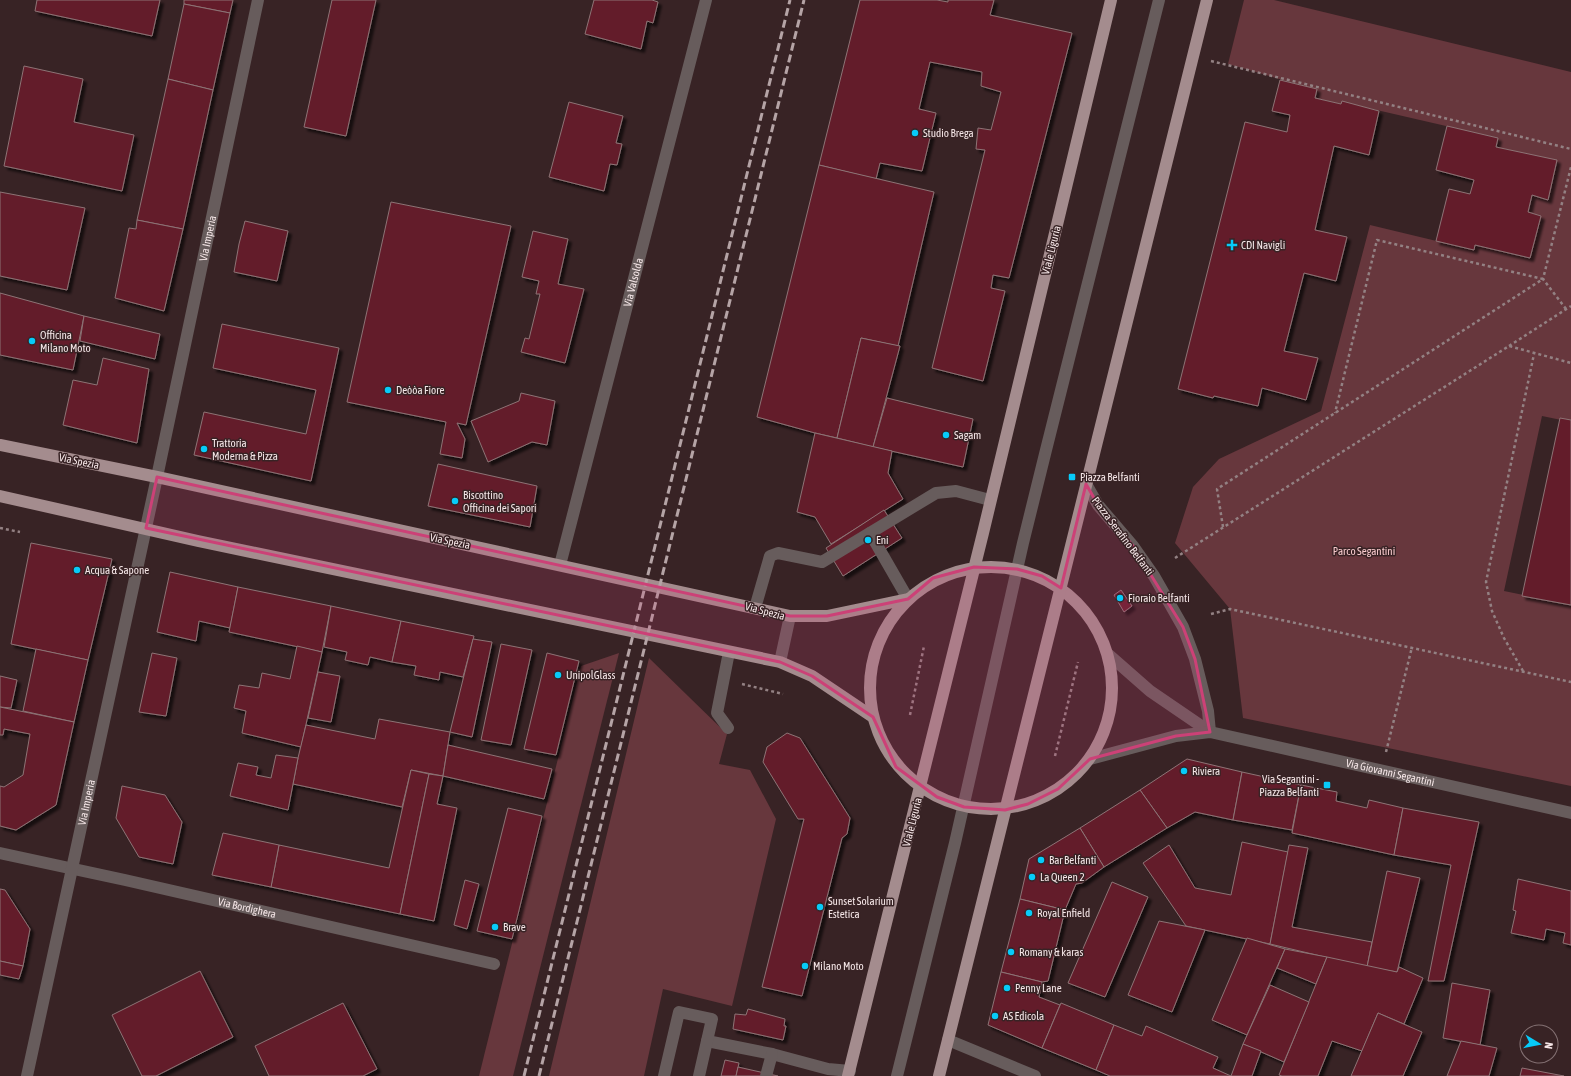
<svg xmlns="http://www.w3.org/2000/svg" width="1571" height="1076" font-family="'Asap Condensed',sans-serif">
  <defs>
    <filter id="shadow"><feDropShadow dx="3.5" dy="3.5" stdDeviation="1" flood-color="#0009"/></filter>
  </defs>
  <rect width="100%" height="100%" fill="#382325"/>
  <g fill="#67373d">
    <path d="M1244,0H1274L1571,72V422L1542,416L1504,591L1571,605V786L1243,718L1230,609L1175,543L1193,487L1219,459L1321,411L1370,225L1474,250L1475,245L1530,258L1541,216L1528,212L1532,195L1548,200L1557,161L1496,147L1498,138L1342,102L1341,104L1315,98L1317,89C1287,82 1258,72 1228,64Z"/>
    <polygon points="619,653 513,1076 479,1076 581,666"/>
    <polygon points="649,658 727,734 719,764 750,770 776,819 732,1006 663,989 644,1076 549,1076"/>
  </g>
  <g fill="#631d2b" stroke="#8d7375" filter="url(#shadow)">
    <polygon points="37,0 160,0 152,36 35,11"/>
    <polygon points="184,0 233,0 230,13 184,4"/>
    <polygon points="332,0 376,0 346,136 304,127"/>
    <polygon points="594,0 652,0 658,2 653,23 647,21 641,49 585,34"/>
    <polygon points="860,0 937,0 948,2 948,0 994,0 990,15 1072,33 1009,278 993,275 991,288 1005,291 983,381 932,368 985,150 976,149 978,128 991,130 1001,92 981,86 982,72 930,62 919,109 936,113 922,171 880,163 876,179 819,165"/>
    <polygon points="184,4 230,13 213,90 168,79"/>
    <polygon points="24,66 83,79 74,122 134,135 122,191 4,166"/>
    <polygon points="168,79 213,90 183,229 137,220"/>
    <polygon points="1280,80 1317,89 1315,98 1341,104 1342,101 1379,111 1369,155 1334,146 1315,230 1347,237 1336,281 1304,273 1284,351 1318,358 1306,400 1262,388 1258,406 1214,396 1213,398 1178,389 1245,122 1287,132 1290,115 1272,111"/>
    <polygon points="569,102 623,116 616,143 622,144 617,165 610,164 604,191 549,177"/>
    <polygon points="1447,126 1498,138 1496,147 1557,160 1548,200 1532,195 1528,212 1541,216 1530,258 1475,245 1474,250 1436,241 1449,189 1470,194 1474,180 1436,170"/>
    <polygon points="819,165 934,192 898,346 861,338 837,438 815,433 757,417"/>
    <polygon points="0,192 85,208 67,290 0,276"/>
    <polygon points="391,202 511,226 466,425 457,423 465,439 462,458 440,454 446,422 347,402"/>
    <polygon points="137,220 183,229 164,311 115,298 129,228 136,229"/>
    <polygon points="245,221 288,231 277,281 234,272 239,244"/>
    <polygon points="533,231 568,239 558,284 584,289 565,363 521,352 525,338 529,339 540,294 536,294 539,281 522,277"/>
    <polygon points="0,293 84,316 73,370 0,355"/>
    <polygon points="84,316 160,334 155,359 80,341"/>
    <polygon points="222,324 339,348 311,481 194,455 204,412 306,434 316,390 213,368"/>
    <polygon points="861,338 900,346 873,447 837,438"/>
    <polygon points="103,358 149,369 137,443 63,425 73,380 97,385"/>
    <polygon points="521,393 555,401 547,445 532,442 488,462 471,421 519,401"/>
    <polygon points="887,398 973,419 963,467 873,447"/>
    <polygon points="1560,418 1571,420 1571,605 1522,596"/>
    <polygon points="815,433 892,451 888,473 903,499 831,544 815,517 797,512"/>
    <polygon points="438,464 537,486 530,527 428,506"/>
    <polygon points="884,510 902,538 843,576 826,548"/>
    <polygon points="31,543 112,559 88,660 11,644"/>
    <polygon points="170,572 238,587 230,628 199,621 196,641 157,632"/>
    <polygon points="238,587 331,606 322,652 229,632"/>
    <polygon points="1121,590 1132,606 1124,612 1114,595"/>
    <polygon points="331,606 401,621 392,662 370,657 368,665 345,660 347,652 324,647"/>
    <polygon points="401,621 474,636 463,677 440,672 439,680 414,675 416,666 392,662"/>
    <polygon points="473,639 492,642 472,737 450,732"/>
    <polygon points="501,644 532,650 511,745 481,740"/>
    <polygon points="297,646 322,652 301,747 242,733 246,711 234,708 239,685 259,688 262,673 290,679"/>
    <polygon points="36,649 88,660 74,722 23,711"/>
    <polygon points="152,653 177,658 166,716 139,712"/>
    <polygon points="547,653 579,661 556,755 524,749"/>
    <polygon points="318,672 340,676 331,722 308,718"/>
    <polygon points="0,676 17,680 11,708 0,707"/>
    <polygon points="0,707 74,722 56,805 16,830 0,826 0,786 4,787 23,775 30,734 4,729 3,735 0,735"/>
    <polygon points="379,719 450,732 443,776 411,770 402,807 293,784 298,758 306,725 375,739"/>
    <polygon points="787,733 800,738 850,818 847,834 842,838 802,996 762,987 804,819 798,819 763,762 767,747"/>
    <polygon points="448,745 552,769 544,799 443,776"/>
    <polygon points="276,755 298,758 288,810 230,796 238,763 258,767 256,775 271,778"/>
    <polygon points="1187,759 1242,772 1233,820 1195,812 1167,828 1140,790"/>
    <polygon points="411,770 429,774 400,914 271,887 279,845 389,868"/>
    <polygon points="1242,772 1301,785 1292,830 1233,820"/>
    <polygon points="429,774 443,776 437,804 457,808 434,921 400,914"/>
    <polygon points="1301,785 1337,792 1336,801 1367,808 1369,800 1403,808 1394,855 1292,833"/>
    <polygon points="122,786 165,795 182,822 173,864 139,857 116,818"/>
    <polygon points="1140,790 1167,828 1104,867 1080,828"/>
    <polygon points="508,808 542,816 512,939 477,931"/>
    <polygon points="1403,808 1479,822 1444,981 1428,981 1451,865 1394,855"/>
    <polygon points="1080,828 1104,867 1082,883 1076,884 1065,910 1020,899 1029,859"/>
    <polygon points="223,833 279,845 271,887 212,875"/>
    <polygon points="1242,842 1288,852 1270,944 1186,926 1143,863 1169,845 1195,888 1231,895"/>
    <polygon points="1289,845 1308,848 1292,927 1372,942 1367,967 1270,944"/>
    <polygon points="1387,871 1420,878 1397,972 1367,967"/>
    <polygon points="1518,879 1571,891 1571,945 1563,943 1565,933 1546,929 1544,940 1511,933 1516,911 1513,910"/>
    <polygon points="465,880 479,884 467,929 454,925"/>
    <polygon points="1112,882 1148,897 1105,997 1068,983"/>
    <polygon points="0,889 5,890 30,929 23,966 0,961"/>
    <polygon points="1020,899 1065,910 1048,981 1042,982 1001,972"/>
    <polygon points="1159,921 1205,930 1172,1012 1128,995"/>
    <polygon points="1247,938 1285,949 1247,1035 1212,1020"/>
    <polygon points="1285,949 1327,957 1316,984 1277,968"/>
    <polygon points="1327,957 1397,972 1399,967 1423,978 1404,1024 1378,1013 1362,1051 1332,1041 1318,1076 1282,1076 1279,1075"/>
    <polygon points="0,961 23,966 19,979 0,975"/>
    <polygon points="200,971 233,1037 156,1076 142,1076 112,1015"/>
    <polygon points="1001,972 1042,982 1039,997 1060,1005 1042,1048 988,1025"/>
    <polygon points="1452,983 1490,990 1480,1045 1443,1038"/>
    <polygon points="1270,985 1309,1002 1284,1062 1243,1044"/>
    <polygon points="343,1003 377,1069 363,1076 269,1076 255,1046"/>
    <polygon points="1061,1003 1114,1025 1096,1070 1042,1048"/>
    <polygon points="748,1009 785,1019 784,1026 786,1026 783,1040 733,1029 735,1014 746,1015"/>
    <polygon points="1378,1013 1422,1032 1403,1076 1351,1076"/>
    <polygon points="1114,1025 1142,1036 1146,1026 1218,1057 1213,1068 1231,1076 1110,1076 1096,1070"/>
    <polygon points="1461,1041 1497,1048 1489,1076 1447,1076"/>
    <polygon points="1243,1044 1261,1051 1252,1076 1231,1076"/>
    <polygon points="725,1060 739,1063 736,1076 721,1076"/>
    <polygon points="738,1067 778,1076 736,1076"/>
    <polygon points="1522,1068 1564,1076 1520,1076"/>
  </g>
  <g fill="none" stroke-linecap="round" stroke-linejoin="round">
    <g stroke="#938183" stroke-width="2.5" stroke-dasharray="3 3" stroke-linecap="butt">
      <polyline points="1211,61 1571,149"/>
      <polyline points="1566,309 1543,279 1571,167"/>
      <polyline points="1509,346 1571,306"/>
      <polyline points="1223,527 1217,489 1543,279 1377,240 1335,413"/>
      <polyline points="0,528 20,532"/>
      <polyline points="1175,558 1509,346 1571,363"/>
      <polyline points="1211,614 1230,609 1571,682"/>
      <polyline points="1523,671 1504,638 1492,611 1486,582 1534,354"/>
      <polyline points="742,684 783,694"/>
      <polyline points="910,715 924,646"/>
      <polyline points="1386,752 1412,647"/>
      <polyline points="1055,756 1078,662"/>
    </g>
    <g stroke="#675c5c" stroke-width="12">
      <polyline points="1086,484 1098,505 1133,546 1154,576 1183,627 1195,659 1208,711 1210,732"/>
      <polyline points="870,533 908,599"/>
      <path id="s1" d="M560,565L706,0"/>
      <polyline points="755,608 770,556 778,553 822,562 936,493 956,491 990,500"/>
      <polyline points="1109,655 1150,691 1210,732"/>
      <polyline points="780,662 790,616"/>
      <polyline points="728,728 717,713 729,652"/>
      <path id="s2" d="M1090,759L1176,736L1210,732L1571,813"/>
      <path id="s3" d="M0,853L125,880L494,964"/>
      <polyline points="948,1040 1035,1076"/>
      <polyline points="707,1041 772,1054 828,1069 850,1071"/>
      <path id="s4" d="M27,1076L157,477L258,0"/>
      <polyline points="664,1076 679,1012 712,1019 699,1076"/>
      <polyline points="766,1076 772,1054"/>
      <polyline points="897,1076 955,843 1023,543 1046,450 1159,0"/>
    </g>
    <g stroke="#a48c8e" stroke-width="12">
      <polyline points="0,445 157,477 790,616 827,616 908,599"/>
      <polyline points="0,496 198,541 780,662 812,676 873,717"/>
      <circle cx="991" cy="688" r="121"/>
      <polyline points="848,1076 983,533 1111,0"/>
      <polyline points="939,1076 1207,0"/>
    </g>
    <g stroke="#b5a4a6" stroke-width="3" stroke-dasharray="8 4" stroke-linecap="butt">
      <polyline points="524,1076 790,0"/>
      <polyline points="539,1076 804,0"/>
    </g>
  </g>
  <path fill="#cc4177" fill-opacity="0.2" stroke="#cc4177" stroke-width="3" stroke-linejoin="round" d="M157,477L790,616H827L908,599L933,578L974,567L1017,569L1042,576L1061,588L1086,484L1098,505L1133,546L1183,627L1195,659L1210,732L1176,736L1090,759L1058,789L1028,804L1005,810L964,807L937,797L896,767L873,717L812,676L780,662L146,528Z"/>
  <g fill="#07cbf9" stroke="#382325" stroke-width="1.5">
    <circle cx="915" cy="133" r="4"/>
    <path d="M1230 239h4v4h4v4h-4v4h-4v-4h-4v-4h4z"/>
    <circle cx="32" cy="341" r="4"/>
    <circle cx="388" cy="390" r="4"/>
    <circle cx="946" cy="435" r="4"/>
    <circle cx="204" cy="449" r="4"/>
    <rect x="1068" y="473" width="8" height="8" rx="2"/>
    <circle cx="455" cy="501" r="4"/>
    <circle cx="868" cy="540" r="4"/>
    <circle cx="77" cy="570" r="4"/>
    <circle cx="1120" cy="598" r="4"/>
    <circle cx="558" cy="675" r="4"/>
    <circle cx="1184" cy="771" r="4"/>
    <rect x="1323" y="781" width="8" height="8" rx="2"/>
    <circle cx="1041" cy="860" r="4"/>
    <circle cx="1032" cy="877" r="4"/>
    <circle cx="820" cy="907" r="4"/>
    <circle cx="1029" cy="913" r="4"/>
    <circle cx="495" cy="927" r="4"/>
    <circle cx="1011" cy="952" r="4"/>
    <circle cx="805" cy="966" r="4"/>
    <circle cx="1007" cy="988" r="4"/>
    <circle cx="995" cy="1016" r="4"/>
  </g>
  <g text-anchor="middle" stroke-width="3" stroke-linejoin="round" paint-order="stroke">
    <g font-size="11" fill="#f5e6e7" stroke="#382325" text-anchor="start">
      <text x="923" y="137">Studio Brega</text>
      <text x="1241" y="249">CDI Navigli</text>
      <text x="40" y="339">Officina<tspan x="40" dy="13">Milano Moto</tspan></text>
      <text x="396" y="394">Deòòa Fiore</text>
      <text x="954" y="439">Sagam</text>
      <text x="212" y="447">Trattoria<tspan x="212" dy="13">Moderna &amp; Pizza</tspan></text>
      <text x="1080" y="481">Piazza Belfanti</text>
      <text x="463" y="499">Biscottino<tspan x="463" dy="13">Officina dei Sapori</tspan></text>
      <text x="876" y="544">Eni</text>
      <text x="85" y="574">Acqua &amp; Sapone</text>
      <text x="1128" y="602">Fioraio Belfanti</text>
      <text x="566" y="679">UnipolGlass</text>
      <text x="1192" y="775">Riviera</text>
      <text x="1319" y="783" text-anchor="end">Via Segantini -<tspan x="1319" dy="13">Piazza Belfanti</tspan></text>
      <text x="1049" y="864">Bar Belfanti</text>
      <text x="1040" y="881">La Queen 2</text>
      <text x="828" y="905">Sunset Solarium<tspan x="828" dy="13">Estetica</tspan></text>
      <text x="1037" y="917">Royal Enfield</text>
      <text x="503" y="931">Brave</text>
      <text x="1019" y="956">Romany &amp; karas</text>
      <text x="813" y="970">Milano Moto</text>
      <text x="1015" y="992">Penny Lane</text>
      <text x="1003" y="1020">AS Edicola</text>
    </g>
    <g font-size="11" fill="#f5e6e7" stroke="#382325">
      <text dy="4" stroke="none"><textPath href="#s4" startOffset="857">Via Imperia</textPath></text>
      <text transform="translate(1051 250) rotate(-76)" y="4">Viale Liguria</text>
      <text dy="4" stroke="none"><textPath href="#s1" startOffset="292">Via Valsolda</textPath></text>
      <text transform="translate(79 461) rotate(12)" y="4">Via Spezia</text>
      <text transform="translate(1123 536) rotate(53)" y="4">Piazza Serafino Belfanti</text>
      <text transform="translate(450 541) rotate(12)" y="4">Via Spezia</text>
      <text transform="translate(765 611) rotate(15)" y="4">Via Spezia</text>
      <text dy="4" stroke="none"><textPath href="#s2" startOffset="308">Via Giovanni Segantini</textPath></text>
      <text dy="4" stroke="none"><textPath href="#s4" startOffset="280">Via Imperia</textPath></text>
      <text transform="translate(912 822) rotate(-76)" y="4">Viale Liguria</text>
      <text dy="4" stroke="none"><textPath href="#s3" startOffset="253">Via Bordighera</textPath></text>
    </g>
    <g font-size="11" fill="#f9cbce" stroke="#382325">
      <text x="1364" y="555">Parco Segantini</text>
    </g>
  </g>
  <g transform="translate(1539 1044) rotate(100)"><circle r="19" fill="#382325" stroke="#847173"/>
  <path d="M0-3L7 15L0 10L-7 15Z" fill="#07cbf9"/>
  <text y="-6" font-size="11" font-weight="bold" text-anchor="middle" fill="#f5e6e7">N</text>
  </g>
</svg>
